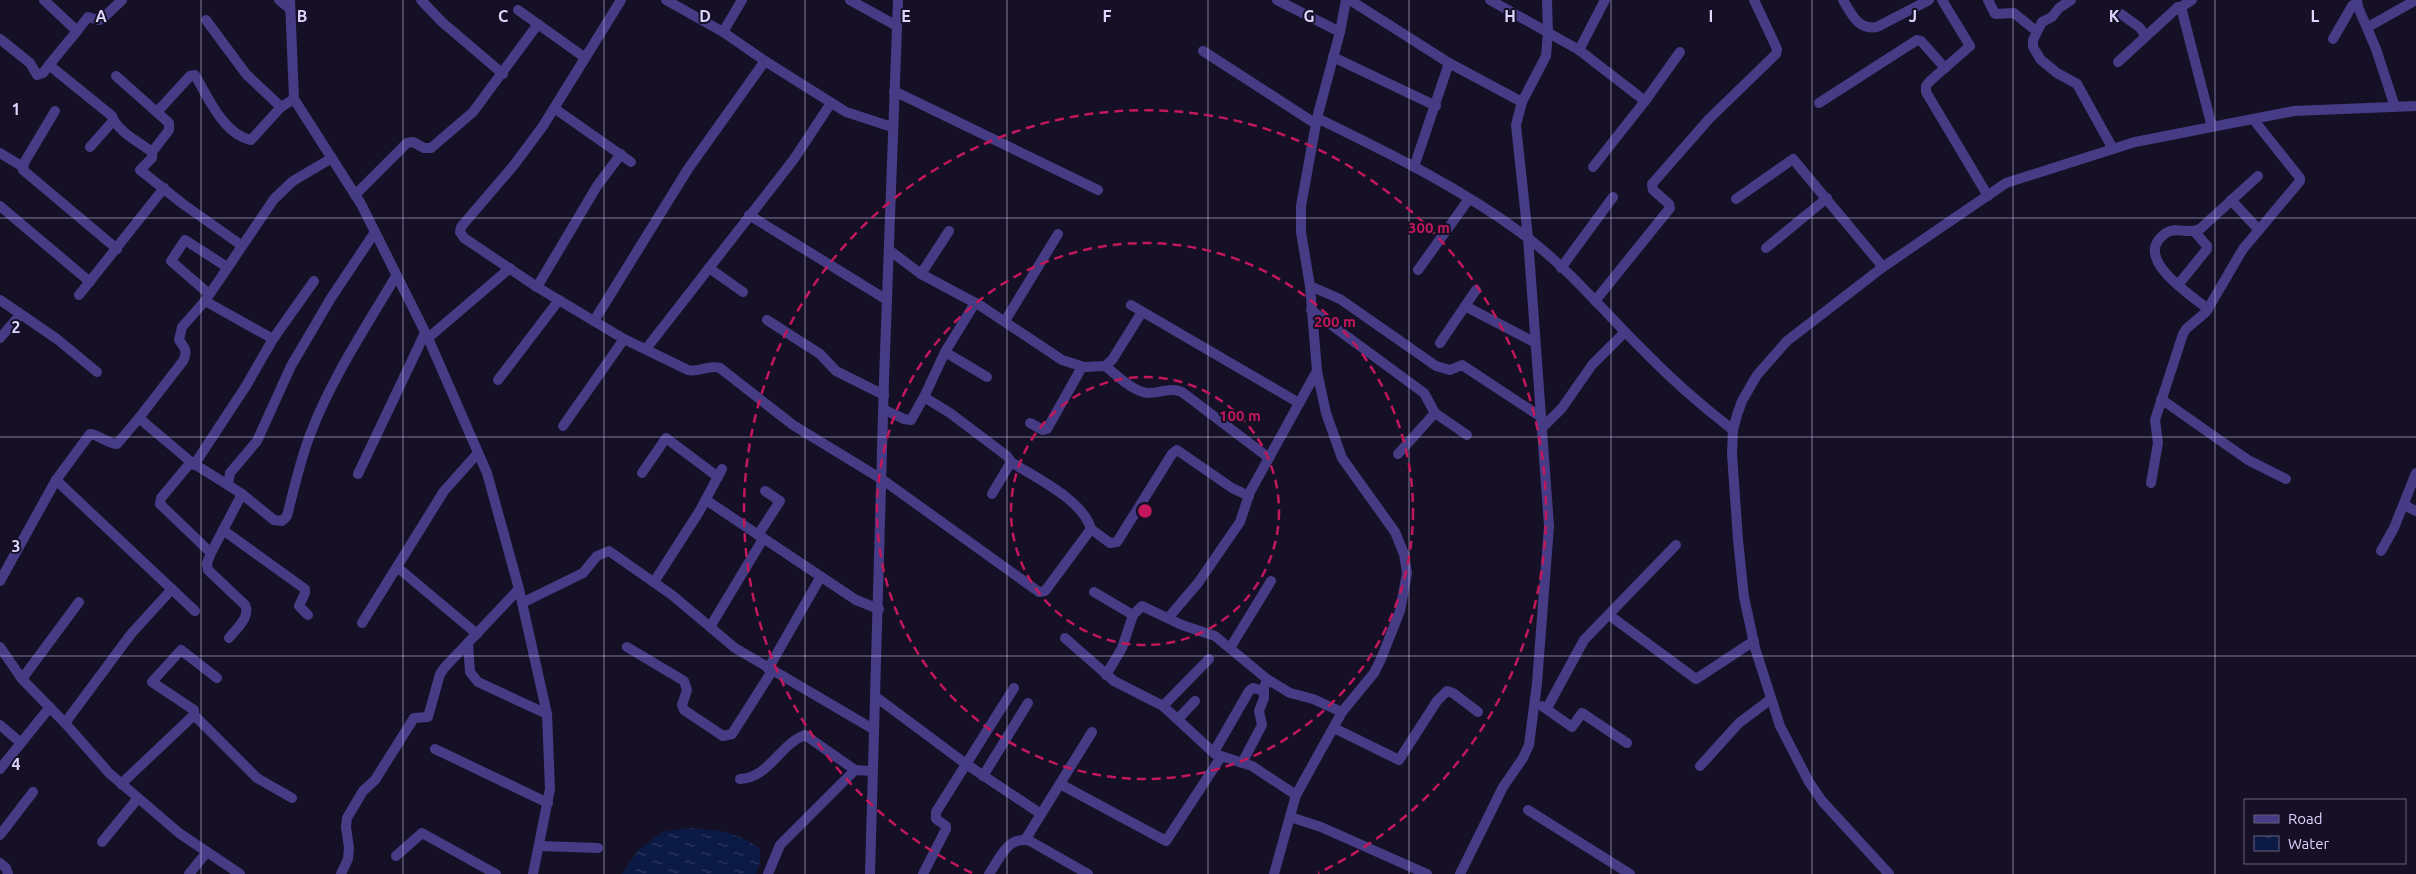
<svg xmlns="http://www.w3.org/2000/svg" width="2416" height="874" font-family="Ubuntu,sans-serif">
  <defs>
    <pattern id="water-ripples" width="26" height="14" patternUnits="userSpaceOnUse" patternTransform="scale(1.25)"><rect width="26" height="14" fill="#0b1a44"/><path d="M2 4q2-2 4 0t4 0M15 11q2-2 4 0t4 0" fill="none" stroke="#2e3a60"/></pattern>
  </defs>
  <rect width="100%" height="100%" fill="#161026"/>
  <path fill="url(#water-ripples)" d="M688,828C718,830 736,831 760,849V862L756,874H622L639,849L663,832Z"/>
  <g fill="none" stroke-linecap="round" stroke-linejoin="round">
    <g stroke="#463b85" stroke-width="10">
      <path d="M44,0L77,31L49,65L112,116C117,131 139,142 152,152V158L140,170L183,204L241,245"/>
      <polyline points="279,0 290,9"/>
      <polyline points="290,0 294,99 361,204 428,338 487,473 519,589 547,714 550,789 533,874"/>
      <polyline points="421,0 442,22 503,74"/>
      <path d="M621,0L543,126L514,165L461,227L460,232L464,238L537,287L624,339L688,370C699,373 709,364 720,368L793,425L883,480L1039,592L1045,591L1091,529L1110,543L1117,542L1172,454L1177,450L1232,488L1249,496"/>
      <polyline points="666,0 723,32 765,61"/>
      <polyline points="850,0 897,26"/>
      <polyline points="1277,0 1340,32"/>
      <path d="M1346,0L1340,32L1317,118C1389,153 1463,189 1528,238C1571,271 1606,314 1645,352C1672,380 1702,406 1733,430"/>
      <polyline points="1350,0 1449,63 1522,102"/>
      <polyline points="1490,0 1579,50 1645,101"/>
      <path d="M1843,0C1852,15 1858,30 1877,27L1929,0"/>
      <polyline points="1942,0 1970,46 1930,81 1926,86 1926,92 1988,196"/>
      <polyline points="1988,0 1995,14 2014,13 2036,31"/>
      <polyline points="2071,0 2059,8 2052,17 2042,22 2033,40 2033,47 2041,60 2057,73 2077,84 2113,149"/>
      <polyline points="2357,0 2358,7 2376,49 2395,107"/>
      <polyline points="2181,7 2192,0"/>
      <polyline points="518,10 584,57"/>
      <polyline points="2121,14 2139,27 2146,36"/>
      <polyline points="206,20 246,74 281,107"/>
      <polyline points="2368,27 2416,0"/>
      <polyline points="77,31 88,17 99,20 103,18 122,0"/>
      <polyline points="723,32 742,0"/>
      <polyline points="0,39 30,63 37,75 43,73 49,65"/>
      <polyline points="2333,39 2352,6 2356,3"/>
      <polyline points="1579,50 1605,0"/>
      <polyline points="1203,51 1316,124"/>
      <polyline points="1333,57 1436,106"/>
      <polyline points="2118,62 2178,7 2181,7 2212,127"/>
      <polyline points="116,76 169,123 169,130 152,152"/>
      <polyline points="894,91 1098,190"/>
      <polyline points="1819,103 1917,40 1921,41 1945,68"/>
      <polyline points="554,108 631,162"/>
      <polyline points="55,111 24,163 23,170 117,249"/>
      <path d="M157,112L190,76L195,75C207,96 224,135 251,140L281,107L294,99"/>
      <polyline points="90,147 113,121"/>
      <polyline points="0,153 23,167"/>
      <polyline points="1414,167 1449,63"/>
      <polyline points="1593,167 1645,101 1680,52"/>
      <polyline points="355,195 407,143 413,142 424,148 431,148 473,112 538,24"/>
      <polyline points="1736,199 1793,159 1883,267"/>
      <polyline points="2231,200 2259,230"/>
      <polyline points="0,206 90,282"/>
      <polyline points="749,215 887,300"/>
      <polyline points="1766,248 1827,198"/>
      <polyline points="889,250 921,274 981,306 1062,360 1084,367 1105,366 1112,360 1142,312"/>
      <polyline points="709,268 743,292"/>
      <polyline points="1561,268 1613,197"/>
      <polyline points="1418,270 1469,199"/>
      <polyline points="921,274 949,231"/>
      <polyline points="2178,285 2207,249 2207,246 2195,232"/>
      <polyline points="1310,286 1340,299 1436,366 1450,370 1462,365 1541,417"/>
      <polyline points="537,287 597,186 621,154"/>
      <polyline points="209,294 171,261 185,240 227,267"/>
      <polyline points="79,295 164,188"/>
      <polyline points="0,300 57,339 97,372"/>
      <polyline points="205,301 273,339"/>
      <polyline points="1595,301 1670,208 1669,204 1653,190 1652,184 1709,119 1776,54 1777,49 1754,0"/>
      <polyline points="975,303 945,352 987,377"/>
      <polyline points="1131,305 1299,403"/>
      <polyline points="1465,306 1534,342"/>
      <path d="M2208,309C2191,295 2130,257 2166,233C2177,226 2189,235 2200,229L2258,176"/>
      <polyline points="1311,310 1424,393 1435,413 1467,435"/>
      <polyline points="767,320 820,354 836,371 884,395"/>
      <polyline points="594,321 688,169 765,61 846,112 892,127"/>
      <polyline points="1005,321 1058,234"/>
      <polyline points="0,338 20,315"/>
      <polyline points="428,338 510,268"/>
      <polyline points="1440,343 1476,290"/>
      <polyline points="646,349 794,159 831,103"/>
      <path d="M1105,366C1117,375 1133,392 1148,393C1161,393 1170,387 1182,392L1269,458"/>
      <polyline points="498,380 559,300"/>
      <polyline points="924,397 945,352"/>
      <polyline points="2161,399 2248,460 2286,479"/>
      <polyline points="885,410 904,419 911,420 924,397 950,413 1007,456 1011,462 992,494"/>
      <path d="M139,418L183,361C188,352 185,348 179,340L182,327L205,301L274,199L293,181L332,158"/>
      <polyline points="1030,423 1043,430 1047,429 1082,367"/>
      <polyline points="563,426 624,339"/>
      <polyline points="1542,428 1562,408 1592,365 1625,332"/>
      <polyline points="1398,454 1435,413"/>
      <polyline points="191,462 161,498 160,504 211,553"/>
      <path d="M1011,462C1036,478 1083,500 1091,529"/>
      <polyline points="194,465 246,386 273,339 314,281"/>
      <polyline points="642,473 666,438 718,477"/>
      <polyline points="358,474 425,333"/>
      <polyline points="56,480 195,611"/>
      <polyline points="2151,483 2158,443 2155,420 2183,334 2186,329 2206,312 2243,249 2300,181 2300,178 2253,119"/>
      <polyline points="242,494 228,485 230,473 257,441 291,366 331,298 375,232"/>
      <polyline points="706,500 856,600 879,609"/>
      <polyline points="2404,505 2416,511"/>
      <polyline points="223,530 305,589 305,593 299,606 308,615"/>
      <polyline points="758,535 780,501 765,491"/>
      <polyline points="2381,551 2394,528 2416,473"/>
      <polyline points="397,567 477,634"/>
      <path d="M0,581L56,480L90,434C100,435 106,443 117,444L139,418L191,462L228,485"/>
      <polyline points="654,582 699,512 722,469"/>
      <polyline points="1094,592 1133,615 1142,606 1182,625 1215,636 1267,679 1290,693 1313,699 1342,712"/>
      <polyline points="522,603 583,573 597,556 609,551 672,595 735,648 873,729"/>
      <polyline points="1609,615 1696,679 1754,641"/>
      <polyline points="1169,617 1198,583 1240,522 1250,492 1317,371"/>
      <polyline points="362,623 444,491 478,453"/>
      <polyline points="710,627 763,539"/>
      <path d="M229,638C236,629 251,617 245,605L208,570L207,563L211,553L242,494L274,520L282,521L287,516C294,489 300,461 310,435C331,379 366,327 396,276"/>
      <polyline points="1065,638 1114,681 1163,706 1215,754 1252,766 1296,795"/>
      <polyline points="468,643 470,672 478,682 547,714"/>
      <polyline points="0,647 22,679 65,723 109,773 179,833 240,874"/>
      <polyline points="627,647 684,681 687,690 682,705 684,710 723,736 732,734 772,671"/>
      <polyline points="1230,648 1271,581"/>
      <polyline points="768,669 820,578"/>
      <polyline points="1106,675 1122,648 1133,615"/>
      <polyline points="22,679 79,602"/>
      <polyline points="876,697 966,764 1041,814"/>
      <polyline points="1163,706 1209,659"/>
      <polyline points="1542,706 1572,727 1582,713 1627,743"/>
      <polyline points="1547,708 1584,640 1676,545"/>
      <polyline points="194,715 194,710 152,682 181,650 217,678"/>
      <polyline points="1178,719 1195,701"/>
      <polyline points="65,723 131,634 172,589"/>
      <polyline points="0,725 21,743"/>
      <polyline points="1334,728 1399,760 1437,701 1447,691 1453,693 1478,712"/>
      <polyline points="435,749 548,803"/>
      <polyline points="1214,752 1249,691 1253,688 1264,691"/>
      <polyline points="1242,763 1262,725 1259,711 1264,698 1264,688 1267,679"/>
      <polyline points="1700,766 1739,723 1771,699"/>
      <polyline points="0,769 50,707"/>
      <polyline points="983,776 1028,703"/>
      <path d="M740,779C769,778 780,744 805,735L855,770"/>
      <polyline points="121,784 194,715 257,778 292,798"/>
      <polyline points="1060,784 1166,841 1221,757"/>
      <polyline points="1528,810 1630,874"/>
      <polyline points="1290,817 1321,827 1427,874"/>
      <polyline points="0,835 33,792"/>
      <polyline points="1025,840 1092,732"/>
      <polyline points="102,842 138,798"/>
      <polyline points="540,846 598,848"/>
      <polyline points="396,856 422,833 496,874"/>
      <polyline points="0,863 6,868 8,874"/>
      <polyline points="189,874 207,852"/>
      <polyline points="341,874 348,859 349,848 346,827 347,818 363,791 375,780 414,718 428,717 440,674 445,667 519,589"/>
      <polyline points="768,874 780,845 855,770 872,771"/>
      <polyline points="870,874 884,380 898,0"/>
      <polyline points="923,874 946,829 946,826 936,819 936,812 1014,688"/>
      <path d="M989,874C1000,858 1008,835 1030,841L1088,874"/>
      <polyline points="1274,874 1296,795 1342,712 1374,673 1381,659 1400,611 1407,573 1404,554 1395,532 1342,458 1326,413 1317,371 1310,286 1301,232 1301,206 1317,118"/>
      <polyline points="1460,874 1503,787 1523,758 1529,745 1537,683 1549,526 1528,238 1516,125 1522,102 1546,56 1548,32 1547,0"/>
      <polyline points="1889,874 1822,801 1809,782 1780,726 1755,648 1744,597 1738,540 1732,454 1733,430 1737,415 1742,401 1757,375 1787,341 1883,267 2006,183 2135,142 2294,111 2416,106"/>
    </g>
  </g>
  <path fill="none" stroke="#ded5fe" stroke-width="1" stroke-opacity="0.55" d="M201,0V874M403,0V874M604,0V874M805,0V874M1007,0V874M1208,0V874M1409,0V874M1611,0V874M1812,0V874M2013,0V874M2215,0V874M0,218H2416M0,437H2416M0,656H2416"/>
  <g fill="none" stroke="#c2185b" stroke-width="2.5" stroke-dasharray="9 6">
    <circle cx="1145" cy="511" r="134"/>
    <circle cx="1145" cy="511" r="268"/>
    <path d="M972 873A401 401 0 1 1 1318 873"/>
  </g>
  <g font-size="16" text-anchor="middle" font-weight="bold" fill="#ded5fe" stroke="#161026" stroke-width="4" stroke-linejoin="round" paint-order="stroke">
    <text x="101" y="22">A</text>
    <text x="302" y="22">B</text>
    <text x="503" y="22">C</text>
    <text x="705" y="22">D</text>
    <text x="906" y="22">E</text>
    <text x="1107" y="22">F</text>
    <text x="1309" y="22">G</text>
    <text x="1510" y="22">H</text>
    <text x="1711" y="22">I</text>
    <text x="1913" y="22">J</text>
    <text x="2114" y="22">K</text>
    <text x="2315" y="22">L</text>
    <text x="16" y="115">1</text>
    <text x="16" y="333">2</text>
    <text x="16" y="552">3</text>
    <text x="16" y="770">4</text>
  </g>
  <circle cx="1145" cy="511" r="8" fill="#c2185b" stroke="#161026" stroke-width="2.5"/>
  <g font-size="15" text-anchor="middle" font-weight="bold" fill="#c2185b" stroke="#161026" stroke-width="4" stroke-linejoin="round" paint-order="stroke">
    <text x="1429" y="233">300 m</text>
    <text x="1335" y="327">200 m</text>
    <text x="1240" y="421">100 m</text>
  </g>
  <rect x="2244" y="799" width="162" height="65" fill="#161026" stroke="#665f7c"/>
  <rect x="2254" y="815" width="25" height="8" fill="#463b85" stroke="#665f7c"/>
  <text x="2288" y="824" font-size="15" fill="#ded5fe">Road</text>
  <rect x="2254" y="836" width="25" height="15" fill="url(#water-ripples)" stroke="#665f7c"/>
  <text x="2288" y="849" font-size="15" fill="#ded5fe">Water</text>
</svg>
